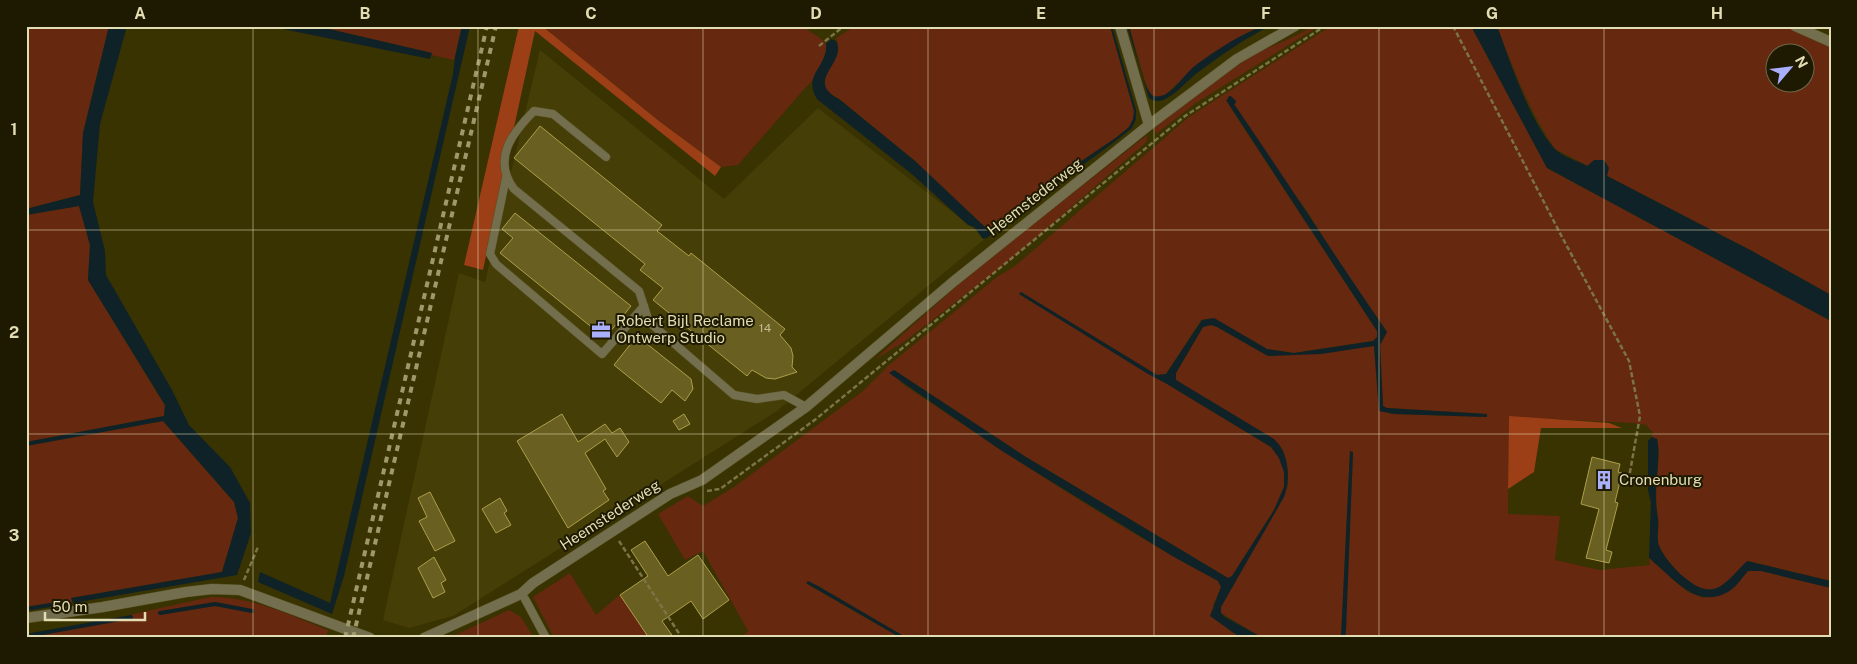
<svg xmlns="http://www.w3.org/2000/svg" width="1857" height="664" font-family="'Public Sans',sans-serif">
  <rect width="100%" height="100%" fill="#393201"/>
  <polygon fill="#463e07" points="540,50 724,199 818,108 986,238 777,411 453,616 409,628 383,620 459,273 485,282"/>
  <g fill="#66280f" fill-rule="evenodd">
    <polygon points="26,26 109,26 83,133 80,195 26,209"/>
    <polygon points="316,26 462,26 454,60 431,55 432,53"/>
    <path d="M542,26H803C823,43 835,38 819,67C815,75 813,82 806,87L738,165L721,167L659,121Z"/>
    <path d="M855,26H1110L1134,111L1133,119L1129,127L1117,137L1055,179L990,229L986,228L915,161L839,99C808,83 836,70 838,49C839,45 837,42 836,38Z"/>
    <polygon points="1129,26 1260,26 1245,34 1180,81 1165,95 1154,97 1151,95 1146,85"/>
    <path d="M1313,26H1319L1196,103L1156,134L1154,129L1158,125C1189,102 1218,77 1251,57C1271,45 1293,39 1313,26Z"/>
    <path d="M1331,26H1471L1547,168L1831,321V581L1748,561C1727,580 1716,604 1685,578C1676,571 1660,553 1658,542C1657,534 1659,526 1658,519C1656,504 1656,491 1657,477C1658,464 1660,451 1657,439L1652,437L1653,433L1646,425L1633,423L1509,417L1508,514L1560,516L1555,560L1600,570L1650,565L1649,558L1688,592L1703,598L1748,571H1761L1831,588V638H1345L1353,452H1350L1341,638H1263L1221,613V607L1288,486V473L1283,450L1176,380V373L1203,327L1211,325L1217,327L1268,356L1374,346L1379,411L1394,414L1486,417V414L1386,408L1383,406L1380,345L1387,332L1337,259L1307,211L1226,101L1377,331V337L1373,341L1294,353L1267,349L1214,318L1201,320L1166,374L1157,375L1021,292L1019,294L1271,447L1279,457L1284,472V487L1274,510L1232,576L1228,578L1026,457L894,370L901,383C1004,452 1108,522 1218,581L1221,587L1213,605L1230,631L1241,638H907L818,586L807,584L901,638H740L748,631L703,551L685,560L658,514L688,496L703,506L734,487L863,391L889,365L997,277L1015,266L1189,117Z"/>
    <path d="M1497,26H1787L1831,45V295L1752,251L1555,149C1529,111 1513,69 1497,26ZM1774,52H1804V82H1774Z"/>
    <polygon points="1147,135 1147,141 1142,146 1010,260 904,342 874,360 978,267"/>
    <polygon points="79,206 90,245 88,280 165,406 164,416 26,442 26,215"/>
    <polygon points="163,421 234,502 238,518 222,572 71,598 73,602 26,611 26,446"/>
    <polygon points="570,573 596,615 622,593 650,638 554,638 533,597"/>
    <path d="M210,597C251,596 290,615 328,630L326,638H26Z"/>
    <polygon points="509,610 521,617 534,638 449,638"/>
  </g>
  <g fill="#9c3e16">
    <polygon points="519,26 542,26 659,121 721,167 715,176 535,31 483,270 464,265"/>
    <polygon points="1509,416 1609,423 1622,428 1541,428 1534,472 1508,489"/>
  </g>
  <g fill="#0f2228">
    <polygon points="109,26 127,26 100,124 93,202 105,251 106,275 172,390 189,425 230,467 250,503 251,533 237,575 73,603 71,598 222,572 238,518 234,502 163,421 26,446 26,442 164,416 165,405 88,280 90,245 79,206 26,215 26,209 80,195 83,133"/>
    <polygon points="268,26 316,26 432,53 430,59"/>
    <polygon points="462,26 470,26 344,576 332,614 258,582 260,572 330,603 453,74 455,57"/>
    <path d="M1110,26H1112L1136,110V119L1132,128L1117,140L1061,181L987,238L983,239L974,227L968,225L913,175L817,99C802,74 828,68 826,44L831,39L836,41C848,63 803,80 839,99L915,161L986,228L990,229L1055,179L1117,137L1129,127L1133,119L1134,111Z"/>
    <path d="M1127,26H1129C1133,39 1143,88 1152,95C1155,98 1163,96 1166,94C1178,87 1185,73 1196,65C1212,53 1251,26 1270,26C1244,39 1220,56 1197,73C1187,81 1178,92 1167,98C1161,102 1154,102 1149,98Z"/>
    <path d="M1471,26H1497C1511,63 1528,118 1554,148C1561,156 1578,161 1587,166L1594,160H1604L1609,168L1607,176L1752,251L1831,295V321L1547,168Z"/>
    <path d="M1230,98C1283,175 1334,255 1387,332L1380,345L1383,406L1387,408L1487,414V417L1394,414L1379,411L1374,346L1321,354L1268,356L1217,327L1211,325L1203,327L1176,373V380L1274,439C1289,452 1291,479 1284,497L1221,607V613L1225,617L1263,638H1241L1210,616L1221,587L1218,581L1174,557L1002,451L889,373L894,370L1026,457L1228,578L1232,576L1274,510L1284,487V472L1279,458L1271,447L1167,384L1148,374L1019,294L1021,292L1157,375L1166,374L1202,320L1214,318L1267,349L1294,353L1373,341L1377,337V331L1226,100Z"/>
    <path d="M1652,437L1657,439C1661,459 1655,479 1656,500C1656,506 1657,512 1658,519C1659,526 1657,534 1658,542C1660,553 1676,571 1685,578C1716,604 1727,580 1747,561L1831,581V588L1761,571H1748C1742,578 1735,589 1726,593C1695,609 1671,576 1649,558L1651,503L1648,490V441Z"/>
    <polygon points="1350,451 1353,452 1346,630 1345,638 1341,638"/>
    <polygon points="808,581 818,586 907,638 901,638 806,583"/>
  </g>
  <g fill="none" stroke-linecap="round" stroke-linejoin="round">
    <g stroke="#0f2228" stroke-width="4">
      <polyline points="1233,101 1230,98 1234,102"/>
      <polyline points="26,609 50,605"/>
      <polyline points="160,613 215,604 252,611"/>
      <polyline points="26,636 131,617"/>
    </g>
  </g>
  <g fill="#685f21" stroke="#ad9f49">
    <polygon points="540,126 662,225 657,231 689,256 691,253 785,329 780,335 791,348 793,356 792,367 797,372 775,379 766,378 752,370 747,376 653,300 663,288 640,270 645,264 514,158"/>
    <polygon points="515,213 631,306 605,338 500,253 513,238 502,229"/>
    <polygon points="637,336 691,379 693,389 685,401 672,390 661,403 614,365"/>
    <polygon points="562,414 578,442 605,424 612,433 620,428 629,442 617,457 605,439 585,453 606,489 603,491 609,500 568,528 517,441"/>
    <polygon points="684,414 690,424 679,430 673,421"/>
    <polygon points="1592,457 1620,464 1618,472 1622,473 1615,502 1618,503 1606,550 1612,552 1609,563 1586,558 1599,509 1581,504"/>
    <polygon points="430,492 455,541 435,551 419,521 427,517 418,498"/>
    <polygon points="500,498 507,511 504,513 511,525 496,533 482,509"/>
    <polygon points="645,541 668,576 698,555 729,600 703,619 691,601 662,621 674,638 649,638 620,595 648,576 631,550"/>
    <polygon points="434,557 446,580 441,583 445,592 433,598 418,568"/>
  </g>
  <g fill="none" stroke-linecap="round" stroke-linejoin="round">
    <g stroke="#585121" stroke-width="9">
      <g id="service">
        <path d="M606,157L553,114L534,111C512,133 492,159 514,189L639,291L649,322L734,395L757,399L784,395L806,407"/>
        <polyline points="506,178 490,254 496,264 602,354 644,306"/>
        <polyline points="525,599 546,638"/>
      </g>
    </g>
    <g stroke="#585121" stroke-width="11">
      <g id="minor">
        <polyline points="1120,26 1149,125"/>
        <polyline points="1795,26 1831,42"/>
        <polyline points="26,618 103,607 186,592 212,589 240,590 370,638"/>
        <polyline points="424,638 521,594 533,583 670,494 702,480 806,407 953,282 1149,125 1237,59 1295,26"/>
      </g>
    </g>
    <g stroke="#7a7446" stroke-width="2.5" stroke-dasharray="5 2.5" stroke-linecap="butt">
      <polyline points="1453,26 1562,237 1629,361 1640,416 1628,483"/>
      <polyline points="819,46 844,26"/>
      <polyline points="707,491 720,489 816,419 1185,116 1325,26"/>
      <polyline points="619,541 682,638"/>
      <polyline points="244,580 258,547"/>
    </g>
    <use href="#service" stroke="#736e4d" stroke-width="8"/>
    <use href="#minor" stroke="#736e4d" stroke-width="10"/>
    <g stroke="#9f986c" stroke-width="4" stroke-dasharray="6 6" stroke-linecap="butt">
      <polyline points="345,638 487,26"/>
      <polyline points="353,638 496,26"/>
    </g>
  </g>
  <path fill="none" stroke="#e3ddb4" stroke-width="1" stroke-opacity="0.55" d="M253,26V638M478,26V638M703,26V638M928,26V638M1154,26V638M1379,26V638M1604,26V638M26,230H1831M26,434H1831"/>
  <defs>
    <g id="office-bare" transform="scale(1.5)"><path d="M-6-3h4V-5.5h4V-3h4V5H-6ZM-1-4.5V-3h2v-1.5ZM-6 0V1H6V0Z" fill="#aaaffb" stroke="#1e1a01" stroke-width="2.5" paint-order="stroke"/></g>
    <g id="building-bare" transform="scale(1.5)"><path d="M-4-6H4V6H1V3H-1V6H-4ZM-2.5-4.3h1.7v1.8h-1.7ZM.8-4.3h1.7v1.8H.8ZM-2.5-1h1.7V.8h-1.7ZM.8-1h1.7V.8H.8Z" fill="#aaaffb" stroke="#1e1a01" stroke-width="2.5" paint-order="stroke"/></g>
  </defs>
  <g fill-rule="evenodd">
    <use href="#office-bare" x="601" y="330"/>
    <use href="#building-bare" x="1604" y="480"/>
  </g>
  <g text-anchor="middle" stroke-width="4" stroke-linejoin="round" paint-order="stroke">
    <g font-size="12" fill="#c4be8f">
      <text x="765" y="332">14</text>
    </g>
    <g font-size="15" fill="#e3ddb4" stroke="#1e1a01">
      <text transform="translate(1035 197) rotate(-38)" y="5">Heemstederweg</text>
      <text transform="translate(610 515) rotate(-33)" y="5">Heemstederweg</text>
    </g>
    <g font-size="15" fill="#e3ddb4" stroke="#1e1a01" text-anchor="start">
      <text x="616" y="326">Robert Bijl Reclame<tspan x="616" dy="17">Ontwerp Studio</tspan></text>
      <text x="1619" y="485">Cronenburg</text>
    </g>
  </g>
  <rect width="1857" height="664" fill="none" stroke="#1e1a01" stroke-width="55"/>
  <g transform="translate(1790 68) rotate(62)"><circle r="24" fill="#1e1a01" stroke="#6d6849"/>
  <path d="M0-4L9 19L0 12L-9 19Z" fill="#aaaffb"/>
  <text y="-8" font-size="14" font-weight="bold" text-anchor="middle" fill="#e3ddb4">N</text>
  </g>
  <path d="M45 612v8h100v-8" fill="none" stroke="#e3ddb4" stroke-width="2.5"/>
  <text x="52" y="612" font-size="15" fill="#e3ddb4" stroke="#1e1a01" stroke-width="4" paint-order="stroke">50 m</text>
  <rect x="28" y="28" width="1802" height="608" fill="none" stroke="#e3ddb4" stroke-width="2"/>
  <g font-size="16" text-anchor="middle" font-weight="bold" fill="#e3ddb4">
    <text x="140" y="19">A</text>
    <text x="365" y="19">B</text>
    <text x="591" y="19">C</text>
    <text x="816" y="19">D</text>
    <text x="1041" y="19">E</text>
    <text x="1266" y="19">F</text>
    <text x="1492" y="19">G</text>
    <text x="1717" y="19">H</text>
    <text x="14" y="135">1</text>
    <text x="14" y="338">2</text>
    <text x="14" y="541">3</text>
  </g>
</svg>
